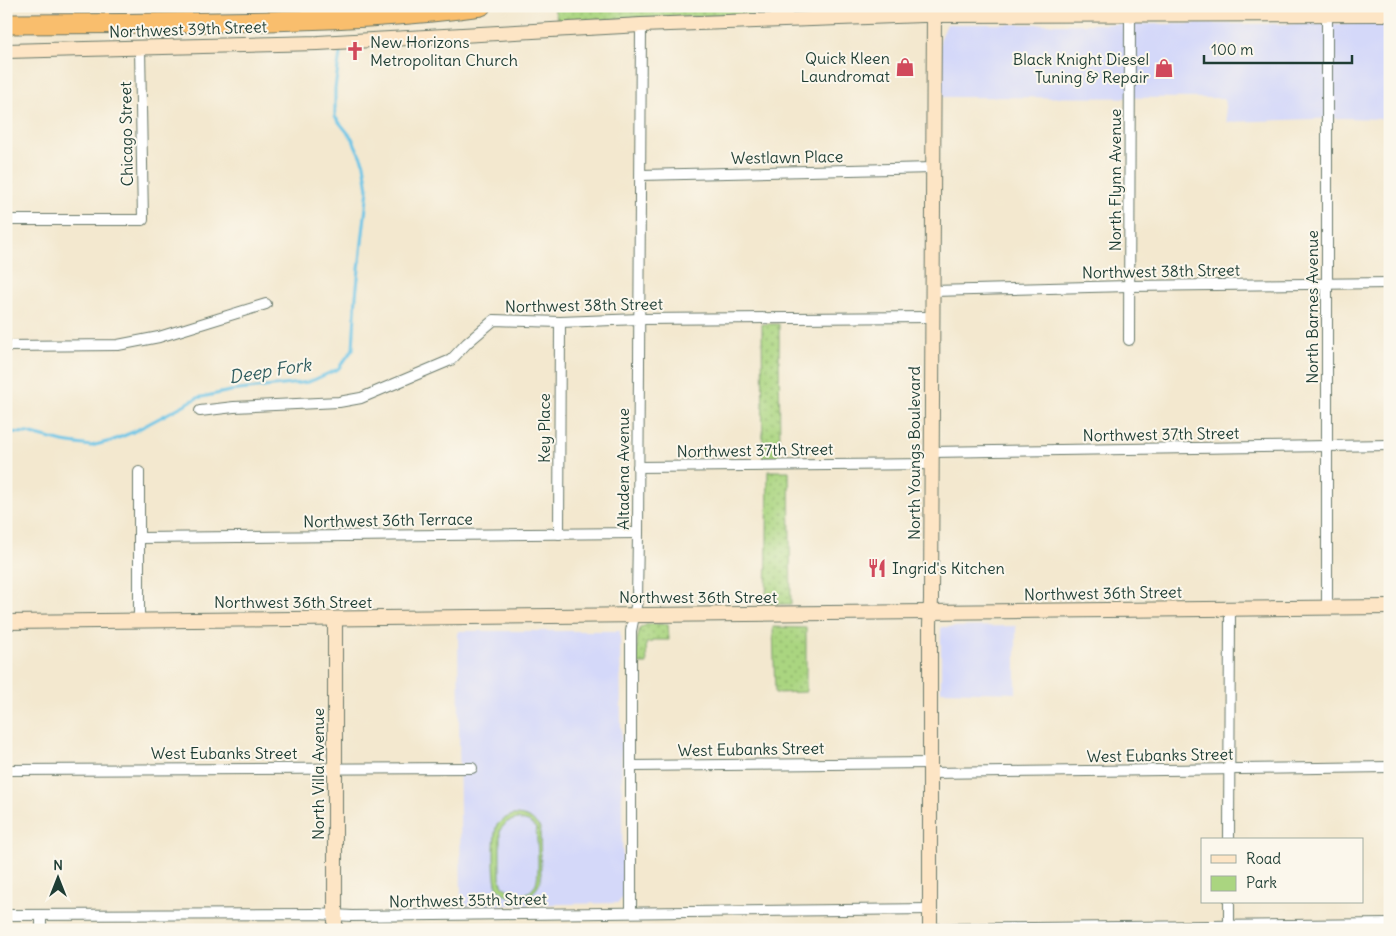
<svg xmlns="http://www.w3.org/2000/svg" width="1396" height="936" font-family="Delius,sans-serif">
  <defs>
    <pattern id="grass-dots" width="8" height="8" patternUnits="userSpaceOnUse" patternTransform="scale(1.25)"><rect width="8" height="8" fill="#aad580"/><path d="M2 2h.1M6 6h.1" fill="none" stroke="#8aae6a" stroke-width="1.8" stroke-linecap="round"/></pattern>
  </defs>
  <rect width="100%" height="100%" fill="#fbf7ec"/>
  <filter id="ink" filterUnits="userSpaceOnUse"><feTurbulence type="fractalNoise" baseFrequency=".02" numOctaves="2"/><feDisplacementMap in="SourceGraphic" scale="10" xChannelSelector="R" yChannelSelector="G"/><feConvolveMatrix kernelMatrix="1 2 1 2 8 2 1 2 1" color-interpolation-filters="sRGB"/></filter>
  <filter id="wash" filterUnits="userSpaceOnUse"><feTurbulence type="fractalNoise" baseFrequency=".0096" numOctaves="4" result="noise"/><feDisplacementMap in="SourceGraphic" scale="20" xChannelSelector="R" yChannelSelector="G"/><feGaussianBlur stdDeviation="1.12" result="paint"/><feColorMatrix in="noise" values="0 0 0 0 0 0 0 0 0 0 0 0 0 0 0 0 0 1.4 0 .05"/><feComposite in="paint" operator="in"/></filter>
  <g filter="url(#wash)">
    <rect width="100%" height="100%" fill="#f3e8cf"/>
    <g fill="#d4d8f9">
      <polygon points="947,24 1390,24 1390,200 1388,200 1389,119 1341,118 1227,122 1224,98 940,97 940,40"/>
      <polygon points="1016,626 1016,693 941,691 941,627"/>
      <polygon points="458,631 620,631 623,897 618,903 461,906"/>
    </g>
    <g fill="url(#grass-dots)" stroke="#64895a">
      <polygon points="562,6 848,6 841,11 558,22 554,8"/>
      <polygon points="762,324 779,324 780,459 763,459"/>
      <polygon points="768,471 789,471 791,604 766,605"/>
      <polygon points="648,624 668,624 669,640 653,640 652,642 646,643 647,664 637,664 637,640 640,628"/>
      <polygon points="773,627 806,628 806,692 775,693"/>
    </g>
    <path fill="#aad580" stroke="#64895a" fill-rule="evenodd" d="M513,815C526,815 533,819 540,828L541,879C536,900 509,905 497,886C493,880 493,831 497,825C501,820 507,817 513,815ZM517,819L529,822L536,828C537,840 540,873 536,883C529,902 502,895 500,877V830L507,822Z"/>
    <g fill="none" stroke-linecap="round" stroke-linejoin="round">
      <polyline stroke="#69c4e7" stroke-width="3" points="6,432 28,433 63,442 91,446 111,441 133,432 197,398 230,391 309,382 338,369 353,349 356,296 368,189 364,164 352,138 335,117 335,89 340,53"/>
    </g>
  </g>
  <g filter="url(#ink)">
    <g fill="none" stroke-linecap="round" stroke-linejoin="round">
      <g stroke="#69796a" stroke-width="12">
        <g id="street">
          <polyline points="641,175 933,168"/>
          <polyline points="6,220 143,220 140,48"/>
          <polyline points="932,291 1129,286 1390,283"/>
          <polyline points="1129,340 1130,15"/>
          <polyline points="6,346 118,345 159,337 266,304"/>
          <polyline points="200,411 234,407 339,402 361,398 451,360 467,343 494,320 560,322 640,319 932,317"/>
          <polyline points="932,452 1390,445"/>
          <polyline points="638,467 932,464"/>
          <polyline points="139,472 139,620"/>
          <polyline points="559,534 560,322"/>
          <polyline points="139,538 638,533"/>
          <polyline points="1327,608 1327,6"/>
          <polyline points="632,766 931,763"/>
          <polyline points="6,770 472,768"/>
          <polyline points="931,773 1390,767"/>
          <polyline points="1229,840 1230,609"/>
          <polyline points="631,912 631,631 637,601 638,533 641,25"/>
          <polyline points="6,915 318,914 352,916 930,909"/>
          <polyline points="930,929 1390,924"/>
          <polyline points="41,930 41,915"/>
          <polyline points="1229,930 1229,902"/>
        </g>
      </g>
      <g stroke="#69796a" stroke-width="16">
        <g id="secondary">
          <polyline points="6,51 318,43 641,25 923,15 1390,14"/>
          <polyline points="335,619 335,930"/>
          <polyline points="6,622 1390,607"/>
          <polyline points="930,930 930,625 931,599 934,8"/>
        </g>
      </g>
      <g stroke="#69796a" stroke-width="21">
        <path id="highway" d="M6,24C94,24 181,23 269,21C340,19 411,16 481,6"/>
      </g>
      <use href="#street" stroke="#fff" stroke-width="10"/>
      <use href="#secondary" stroke="#fde5c5" stroke-width="14"/>
      <use href="#highway" stroke="#f9be6d" stroke-width="19"/>
    </g>
  </g>
  <defs>
    <g id="church-bare" transform="scale(1.5)"><path d="M-1.2-6h2.4v3.5h3.3v2.4h-3.3V6h-2.4V-.1h-3.3v-2.4h3.3Z" fill="#d1495b" stroke="#fbf7ec" stroke-width="2.5" paint-order="stroke"/></g>
    <g id="shop-bare" transform="scale(1.5)"><path d="M-5-2.5h2.3a2.7 3.5 0 0 1 5.4 0H5L5.5 6h-11ZM-1.5-2.5h3a1.5 2.3 0 0 0-3 0Z" fill="#d1495b" stroke="#fbf7ec" stroke-width="2.5" paint-order="stroke"/></g>
    <g id="restaurant-bare" transform="scale(1.5)"><path d="M-5-6h1v4h1v-4h1v4h1v-4h1v5L-1.5 .5V6h-2V.5L-5-1ZM5-6V6H3V1.5H1.5Q1.5-4 5-6Z" fill="#d1495b" stroke="#fbf7ec" stroke-width="2.5" paint-order="stroke"/></g>
  </defs>
  <g fill-rule="evenodd">
    <use href="#church-bare" x="355" y="51"/>
    <use href="#shop-bare" x="905" y="67"/>
    <use href="#shop-bare" x="1164" y="68"/>
    <use href="#restaurant-bare" x="877" y="568"/>
  </g>
  <g text-anchor="middle" stroke-width="4" stroke-linejoin="round" paint-order="stroke">
    <g font-size="16" fill="#1f3d34" stroke="#fbf7ec">
      <text transform="translate(188 29) rotate(-2)" y="6">Northwest 39th Street</text>
      <text transform="translate(126 134) rotate(-91)" y="6">Chicago Street</text>
      <text transform="translate(787 157) rotate(-1)" y="6">Westlawn Place</text>
      <text transform="translate(1115 180) rotate(-90)" y="6">North Flynn Avenue</text>
      <text transform="translate(1161 271) rotate(-1)" y="6">Northwest 38th Street</text>
      <text transform="translate(584 305) rotate(-1)" y="6">Northwest 38th Street</text>
      <text transform="translate(1312 307) rotate(-90)" y="6">North Barnes Avenue</text>
      <text transform="translate(544 428) rotate(-90)" y="6">Key Place</text>
      <text transform="translate(1161 434) rotate(-1)" y="6">Northwest 37th Street</text>
      <text transform="translate(755 450) rotate(-1)" y="6">Northwest 37th Street</text>
      <text transform="translate(914 453) rotate(-90)" y="6">North Youngs Boulevard</text>
      <text transform="translate(623 469) rotate(-90)" y="6">Altadena Avenue</text>
      <text transform="translate(388 520) rotate(-1)" y="6">Northwest 36th Terrace</text>
      <text transform="translate(1103 593) rotate(-1)" y="6">Northwest 36th Street</text>
      <text x="698" y="603">Northwest 36th Street</text>
      <text x="293" y="608">Northwest 36th Street</text>
      <text transform="translate(751 749) rotate(-1)" y="6">West Eubanks Street</text>
      <text x="224" y="759">West Eubanks Street</text>
      <text transform="translate(1160 755) rotate(-1)" y="6">West Eubanks Street</text>
      <text transform="translate(318 774) rotate(-90)" y="6">North Villa Avenue</text>
      <text transform="translate(468 900) rotate(-1)" y="6">Northwest 35th Street</text>
    </g>
    <g font-size="16" fill="#1f3d34" stroke="#fbf7ec" text-anchor="start">
      <text x="370" y="48">New Horizons<tspan x="370" dy="18">Metropolitan Church</tspan></text>
      <text x="890" y="64" text-anchor="end">Quick Kleen<tspan x="890" dy="18">Laundromat</tspan></text>
      <text x="1149" y="65" text-anchor="end">Black Knight Diesel<tspan x="1149" dy="18">Tuning &amp; Repair</tspan></text>
      <text x="892" y="574">Ingrid's Kitchen</text>
    </g>
    <g font-size="18" font-style="italic" fill="#325f61" stroke="#fbf7ec">
      <text transform="translate(270 371) rotate(-9)" y="6">Deep Fork</text>
    </g>
  </g>
  <rect width="1396" height="936" fill="none" stroke="#fbf7ec" stroke-width="25"/>
  <rect x="1201" y="838" width="162" height="65" fill="#fbf7ec" stroke="#a3ada2"/>
  <rect x="1211" y="855" width="25" height="8" fill="#fde5c5" stroke="#a3ada2"/>
  <text x="1246" y="864" font-size="15" fill="#1f3d34">Road</text>
  <rect x="1211" y="876" width="25" height="15" fill="#aad580" stroke="#a3ada2"/>
  <text x="1246" y="888" font-size="15" fill="#1f3d34">Park</text>
  <g transform="translate(58 878)" stroke="#fbf7ec" stroke-width="4" paint-order="stroke">
  <path d="M0-4L9 19L0 12L-9 19Z" fill="#1f3d34"/>
  <text y="-8" font-size="14" font-weight="bold" text-anchor="middle" fill="#1f3d34">N</text>
  </g>
  <path d="M1204 55v8h148v-8" fill="none" stroke="#1f3d34" stroke-width="2.5"/>
  <text x="1211" y="55" font-size="15" fill="#1f3d34" stroke="#fbf7ec" stroke-width="4" paint-order="stroke">100 m</text>
</svg>
